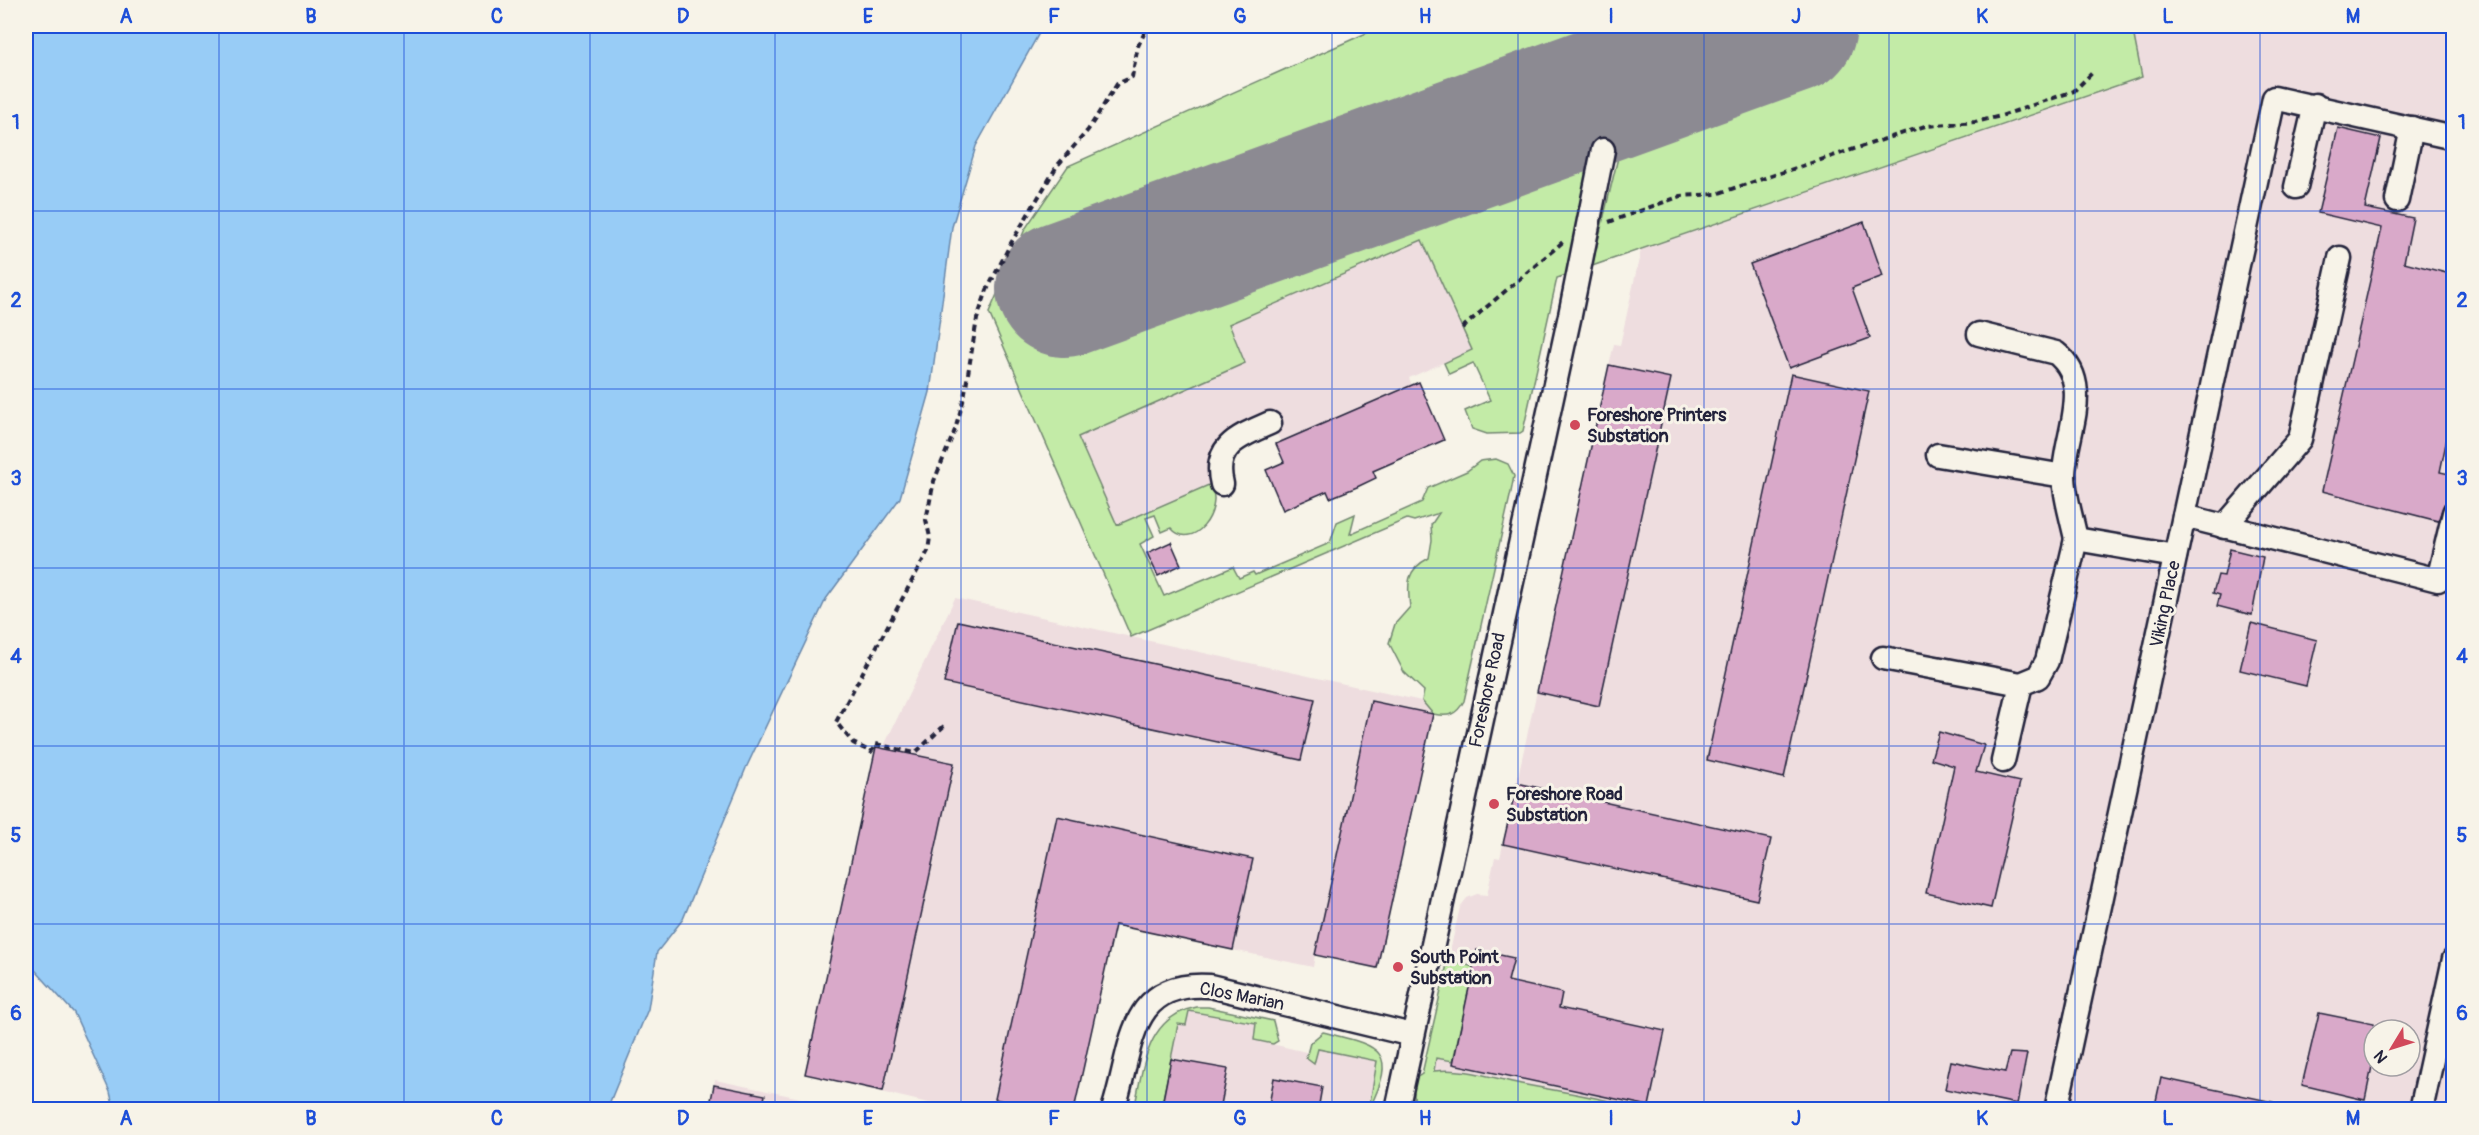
<svg xmlns="http://www.w3.org/2000/svg" width="2479" height="1135" font-family="Pangolin,sans-serif">
  <rect width="100%" height="100%" fill="#f7f3e8"/>
  <filter id="ink" filterUnits="userSpaceOnUse"><feTurbulence type="fractalNoise" baseFrequency=".0167" numOctaves="2"/><feDisplacementMap in="SourceGraphic" scale="12" xChannelSelector="R" yChannelSelector="G"/><feConvolveMatrix kernelMatrix="1 2 1 2 8 2 1 2 1" color-interpolation-filters="sRGB"/></filter>
  <g filter="url(#ink)">
    <g fill="#eedddf" fill-rule="evenodd">
      <path d="M2132,26H2453V1109L1576,1110L1432,1078L1436,1058L1453,1061L1473,967L1448,960L1460,907L1467,898L1477,894L1487,895L1495,857L1500,858L1609,365L1614,344L1620,345L1641,250L2142,78ZM2374,1030H2410V1066H2374Z"/>
      <polygon points="1422,240 1472,350 1409,378 1412,385 1281,442 1276,433 1241,449 1231,462 1233,479 1213,488 1211,484 1117,525 1078,437 1245,363 1228,325"/>
      <polygon points="955,598 1435,704 1377,968 1315,955 1313,967 1115,925 1074,1109 1041,1109 996,1099 993,1109 954,1109 805,1074 876,746 883,748"/>
      <polygon points="1189,1011 1257,1023 1254,1040 1306,1052 1306,1058 1314,1064 1317,1049 1377,1061 1368,1109 1161,1110 1178,1023"/>
      <polygon points="715,1080 810,1100 808,1109 709,1110"/>
    </g>
    <g fill="#c3eba7" stroke="#728671" stroke-width="1.5">
      <path d="M1313,26H2132L2142,77L1592,266L1619,153L1588,163L1566,275L1557,278L1523,431L1520,433L1487,434L1472,429L1465,411L1490,400L1473,363L1449,374L1444,363L1472,350L1422,240L1229,324L1245,363L1078,437L1117,525L1211,484C1224,513 1192,552 1171,528L1162,532L1155,515L1146,518L1154,536L1140,544L1164,596L1233,567L1239,578L1253,572L1255,575L1330,543L1337,522L1355,514L1350,534L1422,502L1428,488L1467,471L1480,461L1496,459L1508,464L1514,476L1511,492L1464,701C1456,716 1448,717 1433,714L1422,701L1424,691L1404,672L1389,643L1395,624L1410,607C1407,583 1406,570 1429,558L1432,540L1431,525L1439,513L1414,521L1407,519L1131,637L989,313L1025,229L1068,166L1371,31Z"/>
      <path d="M1448,960L1474,967L1453,1061L1436,1058L1434,1071C1464,1067 1492,1078 1521,1084C1561,1092 1601,1097 1640,1109H1415L1413,1080L1422,1074Z"/>
      <path d="M1197,1007H1208L1273,1021L1278,1041L1273,1044L1254,1040L1256,1023L1189,1011L1186,1025L1178,1024L1161,1109L1134,1110C1143,1069 1146,1016 1197,1007Z"/>
      <path d="M1323,1032C1378,1046 1400,1048 1369,1109L1377,1061L1318,1049L1314,1064L1306,1058L1310,1043Z"/>
    </g>
    <polygon fill="#98ccf6" stroke="#6988ab" stroke-width="1.5" points="26,26 1043,26 976,146 952,227 930,392 900,498 826,599 746,768 683,919 657,952 648,1009 607,1109 114,1109 110,1092 74,1013 26,960"/>
    <g fill="none" stroke-linecap="round" stroke-linejoin="round">
      <polyline stroke="#8c8a92" stroke-width="136" points="1064,289 1789,26"/>
    </g>
    <g fill="#d9a9c9" stroke="#22223b" stroke-width="1.5">
      <polygon points="2338,128 2381,138 2365,208 2413,218 2404,262 2454,275 2454,405 2440,472 2454,475 2454,478 2450,500 2444,504 2438,521 2322,491 2382,228 2318,213"/>
      <polygon points="1864,222 1883,276 1852,288 1870,338 1789,368 1750,264"/>
      <polygon points="1609,365 1671,378 1599,706 1537,692"/>
      <polygon points="1791,374 1869,391 1784,778 1707,760"/>
      <polygon points="1419,382 1444,440 1373,471 1376,478 1357,487 1330,498 1327,491 1283,510 1266,470 1284,462 1276,444"/>
      <polygon points="1171,542 1181,565 1158,576 1147,553"/>
      <polygon points="2230,549 2263,557 2252,615 2217,606 2220,595 2213,593 2218,575 2224,576"/>
      <polygon points="958,621 1315,699 1301,760 944,683"/>
      <polygon points="2251,623 2317,640 2306,686 2240,670"/>
      <polygon points="1371,701 1433,714 1377,968 1315,955"/>
      <polygon points="1939,732 1984,745 1976,772 2020,782 1991,908 1926,893 1954,766 1931,759"/>
      <polygon points="876,747 954,763 883,1091 805,1074"/>
      <polygon points="1517,783 1771,839 1757,900 1503,844"/>
      <polygon points="1057,816 1253,859 1233,950 1115,925 1074,1110 1041,1110 995,1099"/>
      <polygon points="1477,950 1514,958 1508,981 1562,993 1559,1008 1665,1031 1649,1106 1453,1064"/>
      <polygon points="2319,1013 2374,1024 2374,1057 2365,1100 2302,1085"/>
      <polygon points="2010,1053 2027,1054 2017,1104 1945,1089 1951,1061 2005,1072"/>
      <polygon points="1171,1059 1228,1069 1220,1110 1161,1110"/>
      <polygon points="1274,1078 1322,1087 1318,1110 1268,1110"/>
      <polygon points="2161,1078 2273,1102 2272,1110 2154,1110"/>
      <polygon points="714,1085 765,1095 762,1110 709,1110"/>
    </g>
    <g fill="none" stroke-linecap="round" stroke-linejoin="round">
      <g stroke="#22223b" stroke-width="27">
        <g id="minor">
          <polyline points="2296,187 2315,105"/>
          <polyline points="2397,200 2412,128"/>
          <path d="M1979,334L2056,353C2095,384 2065,433 2064,475C2064,495 2072,519 2076,539"/>
          <polyline points="1938,455 2064,476"/>
          <path d="M1222,484C1212,445 1241,436 1270,423"/>
          <polyline points="2184,516 2438,580 2454,513"/>
          <polyline points="2224,527 2300,439 2340,258"/>
          <polyline points="1883,658 2021,684 2038,677 2047,661 2076,539 2175,556"/>
          <polyline points="2003,761 2021,684"/>
          <path d="M1113,1110C1133,1052 1125,980 1210,986L1412,1035"/>
          <polyline points="1397,1110 1570,315 1603,150"/>
          <polyline points="2056,1110 2274,98 2454,138"/>
          <polyline points="2421,1110 2454,959"/>
        </g>
      </g>
      <g stroke="#22223b" stroke-width="4" stroke-dasharray="6 4.5" stroke-linecap="butt">
        <polyline points="1609,222 1681,196 1716,194 1925,126 1975,122 2001,116 2074,91 2093,72"/>
        <polyline points="1462,328 1564,241"/>
        <polyline points="944,726 915,753 876,744 871,752 853,743 836,722 928,551 930,537 926,520 934,481 955,430 964,398 977,319 987,290 1011,243 1057,166 1088,130 1117,84 1132,77 1138,46 1148,26"/>
      </g>
      <use href="#minor" stroke="#f7f3e8" stroke-width="22"/>
    </g>
  </g>
  <path fill="none" stroke="#1d4ed8" stroke-width="1.5" stroke-opacity="0.55" d="M219,26V1110M404,26V1110M590,26V1110M775,26V1110M961,26V1110M1147,26V1110M1332,26V1110M1518,26V1110M1704,26V1110M1889,26V1110M2075,26V1110M2260,26V1110M26,211H2454M26,389H2454M26,568H2454M26,746H2454M26,924H2454"/>
  <g fill="#d1495b" stroke="#f7f3e8" stroke-width="2">
    <circle cx="1575" cy="425" r="6"/>
    <circle cx="1494" cy="804" r="6"/>
    <circle cx="1398" cy="967" r="6"/>
  </g>
  <g text-anchor="middle" stroke-width="6" stroke-linejoin="round" paint-order="stroke">
    <g font-size="18" font-weight="bold" fill="#22223b" stroke="#f7f3e8" text-anchor="start">
      <text x="1587" y="421">Foreshore Printers<tspan x="1587" dy="21">Substation</tspan></text>
      <text x="1506" y="800">Foreshore Road<tspan x="1506" dy="21">Substation</tspan></text>
      <text x="1410" y="963">South Point<tspan x="1410" dy="21">Substation</tspan></text>
    </g>
    <g font-size="18" fill="#22223b" stroke="#f7f3e8">
      <text transform="translate(2165 604) rotate(-78)" y="6">Viking Place</text>
      <text transform="translate(1487 690) rotate(-78)" y="6">Foreshore Road</text>
      <text transform="translate(1242 996) rotate(11)" y="6">Clos Marian</text>
    </g>
  </g>
  <rect width="2479" height="1135" fill="none" stroke="#f7f3e8" stroke-width="66"/>
  <g transform="translate(2392 1048) rotate(232)"><circle r="28" fill="#f7f3e8" stroke="#a29fa3" stroke-width="1.5"/>
  <path d="M0-4.5L10 22L0 15L-10 22Z" fill="#d1495b"/>
  <text y="-9" font-size="16" font-weight="bold" text-anchor="middle" fill="#22223b">N</text>
  </g>
  <rect x="33" y="33" width="2413" height="1069" fill="none" stroke="#1d4ed8" stroke-width="2"/>
  <g font-size="20" text-anchor="middle" font-weight="bold" fill="#1d4ed8">
    <text x="126" y="23">A</text>
    <text x="311" y="23">B</text>
    <text x="497" y="23">C</text>
    <text x="683" y="23">D</text>
    <text x="868" y="23">E</text>
    <text x="1054" y="23">F</text>
    <text x="1240" y="23">G</text>
    <text x="1425" y="23">H</text>
    <text x="1611" y="23">I</text>
    <text x="1796" y="23">J</text>
    <text x="1982" y="23">K</text>
    <text x="2168" y="23">L</text>
    <text x="2353" y="23">M</text>
    <text x="16" y="129">1</text>
    <text x="2462" y="129">1</text>
    <text x="16" y="307">2</text>
    <text x="2462" y="307">2</text>
    <text x="16" y="485">3</text>
    <text x="2462" y="485">3</text>
    <text x="16" y="663">4</text>
    <text x="2462" y="663">4</text>
    <text x="16" y="842">5</text>
    <text x="2462" y="842">5</text>
    <text x="16" y="1020">6</text>
    <text x="2462" y="1020">6</text>
    <text x="126" y="1125">A</text>
    <text x="311" y="1125">B</text>
    <text x="497" y="1125">C</text>
    <text x="683" y="1125">D</text>
    <text x="868" y="1125">E</text>
    <text x="1054" y="1125">F</text>
    <text x="1240" y="1125">G</text>
    <text x="1425" y="1125">H</text>
    <text x="1611" y="1125">I</text>
    <text x="1796" y="1125">J</text>
    <text x="1982" y="1125">K</text>
    <text x="2168" y="1125">L</text>
    <text x="2353" y="1125">M</text>
  </g>
</svg>
